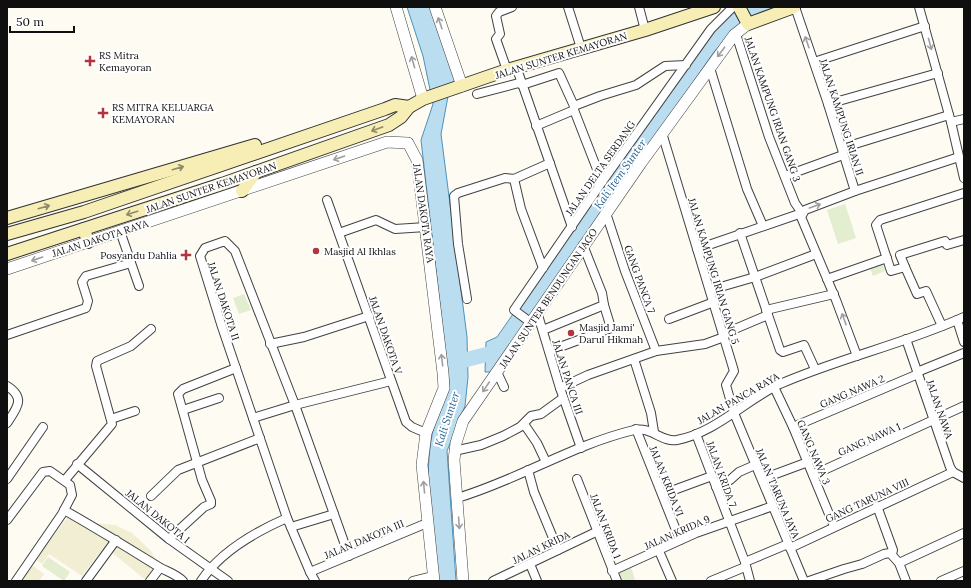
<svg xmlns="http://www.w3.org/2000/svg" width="971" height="588" font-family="Lora,serif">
  <rect width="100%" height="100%" fill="#fdfbf2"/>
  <g fill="#f1eed4">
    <polygon points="73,510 94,523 115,525 132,533 150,550 159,564 149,580 143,578 114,554 100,552 82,576 49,554 42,564 36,559"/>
    <polygon points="32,565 44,574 39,581 21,581"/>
  </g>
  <g fill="#e3edcf">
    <polygon points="845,204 856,238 838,244 827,210"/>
    <polygon points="882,263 885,271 873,276 870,268"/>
    <polygon points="244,294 251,310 239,314 233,298"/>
    <polygon points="48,557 70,572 64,581 42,566"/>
    <polygon points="631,567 635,580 621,581 618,571"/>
  </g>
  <g fill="#bbddf0" stroke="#4a92bf">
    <path d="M407,7H433L455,80L436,101L449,91L441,134L467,337L468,377L465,406L447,451L456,581H435C432,535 424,486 431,441C433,422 446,404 449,383L421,140L433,104L423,56Z"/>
    <polygon points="737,7 780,7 743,20 714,52 491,372 485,372 486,342 497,337 712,30"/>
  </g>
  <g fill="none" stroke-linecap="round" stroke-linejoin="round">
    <polyline stroke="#bbddf0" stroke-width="15" points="457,362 496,352 501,345"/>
    <g stroke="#424242" stroke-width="10">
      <g id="minor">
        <polyline points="568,7 581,48"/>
        <polyline points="639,7 645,30"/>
        <polyline points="795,7 828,104 855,191 805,210 801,217 836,300 857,356"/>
        <polyline points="919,7 951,122 964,178"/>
        <polyline points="814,62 925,26"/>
        <polyline points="710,68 747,189 763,226"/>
        <polyline points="517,69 572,227"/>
        <polyline points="507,70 496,39 500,34 496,16 499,12 512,7"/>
        <polyline points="477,94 515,84 519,83 522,85 559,73 574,106"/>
        <polyline points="828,104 938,73"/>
        <polyline points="574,110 602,182"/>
        <polyline points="951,122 964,119"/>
        <polyline points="536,126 574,110 574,106 600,96 636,85 665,66 686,65"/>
        <polyline points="662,133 734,371 726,385 734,413 804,581"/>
        <polyline points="842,148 949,115"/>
        <polyline points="785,176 843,155"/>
        <polyline points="514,179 521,209 543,268"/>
        <polyline points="855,191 959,157"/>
        <polyline points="327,200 406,422 412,427 426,433"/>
        <polyline points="606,213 625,271 656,351"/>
        <polyline points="120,231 139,286"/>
        <polyline points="339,233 376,220 395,229 426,227"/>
        <polyline points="740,233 780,350 783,352 804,345 815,369"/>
        <polyline points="697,249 802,213 795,203 769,137 736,34"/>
        <polyline points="905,267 900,255 945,241 947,245 964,240"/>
        <polyline points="827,279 887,258"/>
        <polyline points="710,290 755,277 816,254"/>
        <polyline points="467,299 458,244 454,196 458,193 505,178 514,179 550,163"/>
        <polyline points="766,310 834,294"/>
        <polyline points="537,312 560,388 581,448"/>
        <polyline points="669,319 714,302"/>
        <polyline points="957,320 964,342"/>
        <polyline points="530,322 514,310 602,182 711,29 733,7"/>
        <polyline points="942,326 926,291 917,294 905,267 891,271 876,225 880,220 964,193"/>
        <polyline points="543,330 604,305 602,293 583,245"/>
        <polyline points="723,334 768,315"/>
        <polyline points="7,335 86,308 88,301 82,282 86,276 131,263"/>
        <polyline points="906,339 950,467 953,472 964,478"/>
        <polyline points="270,344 304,337 369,316"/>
        <polyline points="549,351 611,328 604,305"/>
        <polyline points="634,359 651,413 654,432"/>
        <polyline points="497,372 504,387"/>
        <polyline points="917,372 964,353"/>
        <path d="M7,386C26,398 17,408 7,423"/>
        <polyline points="774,387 793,427 834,526"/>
        <polyline points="560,388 588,375 656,351 705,344 724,337"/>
        <polyline points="183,410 219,398"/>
        <polyline points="253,418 295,405 391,381"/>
        <polyline points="111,419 135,411"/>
        <polyline points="524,424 537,443 546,462"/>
        <polyline points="793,427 918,374"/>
        <polyline points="636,429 680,540"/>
        <polyline points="696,434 745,562 750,581"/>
        <polyline points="454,451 481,445 503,436 520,427 531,416 541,414 563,398"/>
        <polyline points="77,464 169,539 228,581"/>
        <polyline points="528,470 534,492 558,550"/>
        <polyline points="813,475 964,406"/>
        <polyline points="7,479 43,427"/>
        <polyline points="577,479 617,581"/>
        <polyline points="762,479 808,462"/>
        <polyline points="65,480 112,424 96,366 97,361 131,346 151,329"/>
        <polyline points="716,487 730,480 739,472 755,465"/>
        <polyline points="663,494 712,476"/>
        <polyline points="151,496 178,470 260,438"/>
        <path d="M457,498C518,480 572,445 634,430C651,426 662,443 677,440C715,433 746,400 780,384C840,358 904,344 964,317"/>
        <polyline points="877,506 893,550 892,554"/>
        <path d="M64,510C96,528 128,548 159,567C168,572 176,574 183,581"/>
        <polyline points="7,520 43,472 50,471 70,485 72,495 62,514 16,581"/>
        <polyline points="291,527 334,514"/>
        <polyline points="169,539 204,507 211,504 211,501 202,480 178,394 183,389 236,368"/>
        <polyline points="790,548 953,472"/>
        <polyline points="659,551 672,581"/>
        <polyline points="745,562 788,544"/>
        <polyline points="899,563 964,533"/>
        <polyline points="530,564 537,581"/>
        <polyline points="612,571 696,533 773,506"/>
        <polyline points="310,572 427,523"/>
        <polyline points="86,581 116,540"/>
        <polyline points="150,581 160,568"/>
        <path d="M201,581C220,552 255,532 287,518"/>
        <polyline points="315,581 310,572 287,518 222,327 200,256 205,248 225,241 235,251 295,405 349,556"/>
        <polyline points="413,581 433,576"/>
        <polyline points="493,581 598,531"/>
        <polyline points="711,581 745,567"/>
        <polyline points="809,581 844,569 862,564 884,554 890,553 899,563 906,581"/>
        <polyline points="941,581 964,571"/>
      </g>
    </g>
    <g stroke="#424242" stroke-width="12">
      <g id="tertiary">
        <polyline points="396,7 423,99"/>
        <polyline points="435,7 462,86"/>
        <polyline points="7,269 387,142 408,143 417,160 443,373 444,388 426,433 422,465 434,581"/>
        <polyline points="463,581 454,460 456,443 463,421 641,163 734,35 748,24"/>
      </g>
    </g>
    <g stroke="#313131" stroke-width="14">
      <g id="secondary">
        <polyline points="739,7 748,24 794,7"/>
        <polyline points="242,191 256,172"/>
        <polyline points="7,218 255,145"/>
        <polyline points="84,229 88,242"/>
        <polyline points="7,234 84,212 385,109 395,105 409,107"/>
        <polyline points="7,254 222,184 389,125 401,117 409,107 423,99 507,70 645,30 714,7"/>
      </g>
    </g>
    <use href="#minor" stroke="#fff" stroke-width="8"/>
    <use href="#tertiary" stroke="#fff" stroke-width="11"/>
    <use href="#secondary" stroke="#f6eeb4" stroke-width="12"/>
  </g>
  <defs><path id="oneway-shaft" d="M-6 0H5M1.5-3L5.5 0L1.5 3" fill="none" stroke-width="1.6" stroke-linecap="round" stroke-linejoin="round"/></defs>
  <g stroke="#9f9f9f">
    <use href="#oneway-shaft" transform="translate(440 23) rotate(-109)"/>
    <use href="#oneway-shaft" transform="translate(807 42) rotate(-109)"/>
    <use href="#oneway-shaft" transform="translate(930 44) rotate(75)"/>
    <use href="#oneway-shaft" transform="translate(721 52) rotate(127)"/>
    <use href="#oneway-shaft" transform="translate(413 62) rotate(-106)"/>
    <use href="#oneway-shaft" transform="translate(339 158) rotate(161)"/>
    <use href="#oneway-shaft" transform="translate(815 206) rotate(-19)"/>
    <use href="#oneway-shaft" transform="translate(37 259) rotate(161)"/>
    <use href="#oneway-shaft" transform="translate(844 319) rotate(-110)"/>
    <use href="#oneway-shaft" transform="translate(442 360) rotate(-97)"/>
    <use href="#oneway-shaft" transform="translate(486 387) rotate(124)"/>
    <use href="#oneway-shaft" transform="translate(424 487) rotate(-95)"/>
    <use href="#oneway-shaft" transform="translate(459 523) rotate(86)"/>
  </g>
  <g stroke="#8e8a6a">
    <use href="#oneway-shaft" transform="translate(377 129) rotate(160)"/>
    <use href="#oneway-shaft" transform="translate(178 168) rotate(-16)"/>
    <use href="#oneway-shaft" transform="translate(44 207) rotate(-16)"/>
    <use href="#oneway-shaft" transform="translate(132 213) rotate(162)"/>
  </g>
  <g fill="#b0353c" stroke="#fff" stroke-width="1.5">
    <path d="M88 55h4v4h4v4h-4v4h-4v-4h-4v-4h4z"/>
    <path d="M101 107h4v4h4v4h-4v4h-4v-4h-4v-4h4z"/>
    <circle cx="316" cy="251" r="4"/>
    <path d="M184 249h4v4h4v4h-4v4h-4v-4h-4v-4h4z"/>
    <circle cx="571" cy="333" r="4"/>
  </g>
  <g text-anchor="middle" stroke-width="4" stroke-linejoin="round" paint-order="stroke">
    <g font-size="10" fill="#0f0f0f" stroke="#fff" text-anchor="start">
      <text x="99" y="59">RS Mitra<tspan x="99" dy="12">Kemayoran</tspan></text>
      <text x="112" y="111">RS MITRA KELUARGA<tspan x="112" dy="12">KEMAYORAN</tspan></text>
      <text x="324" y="255">Masjid Al Ikhlas</text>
      <text x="177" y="259" text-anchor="end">Posyandu Dahlia</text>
      <text x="579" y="331">Masjid Jami'<tspan x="579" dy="12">Darul Hikmah</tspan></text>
    </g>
    <g font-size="10" fill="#0f0f0f" stroke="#fff">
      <text transform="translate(561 55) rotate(-17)" y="4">JALAN SUNTER KEMAYORAN</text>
      <text transform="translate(773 109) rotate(71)" y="4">JALAN KAMPUNG IRIAN GANG 3</text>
      <text transform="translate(842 117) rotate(72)" y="4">JALAN KAMPUNG IRIAN II</text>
      <text transform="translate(600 168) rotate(-55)" y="4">JALAN DELTA SERDANG</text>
      <text transform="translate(211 187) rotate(-19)" y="4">JALAN SUNTER KEMAYORAN</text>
      <text transform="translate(424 213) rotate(82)" y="4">JALAN DAKOTA RAYA</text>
      <text transform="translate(100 238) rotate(-18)" y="4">JALAN DAKOTA RAYA</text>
      <text transform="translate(714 271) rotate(73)" y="4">JALAN KAMPUNG IRIAN GANG 5</text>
      <text transform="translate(640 279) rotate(70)" y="4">GANG PANCA 7</text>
      <text transform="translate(548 298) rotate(-56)" y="4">JALAN SUNTER BENDUNGAN JAGO</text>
      <text transform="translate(224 301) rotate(72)" y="4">JALAN DAKOTA II</text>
      <text transform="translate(386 335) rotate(71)" y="4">JALAN DAKOTA V</text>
      <text transform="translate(568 377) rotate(72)" y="4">JALAN PANCA III</text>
      <text transform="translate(852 391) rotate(-23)" y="4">GANG NAWA 2</text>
      <text transform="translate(738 398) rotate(-30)" y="4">JALAN PANCA RAYA</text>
      <text transform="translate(940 409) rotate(71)" y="4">JALAN NAWA</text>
      <text transform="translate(869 439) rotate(-24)" y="4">GANG NAWA 1</text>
      <text transform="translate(814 452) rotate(67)" y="4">GANG NAWA 3</text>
      <text transform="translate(722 474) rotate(70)" y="4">JALAN KRIDA 7</text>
      <text transform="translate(667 481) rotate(68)" y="4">JALAN KRIDA VI</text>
      <text transform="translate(778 493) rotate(67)" y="4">JALAN TARUNA JAYA</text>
      <text transform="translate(867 500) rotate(-25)" y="4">GANG TARUNA VIII</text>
      <text transform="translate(158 516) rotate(39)" y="4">JALAN DAKOTA I</text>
      <text transform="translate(606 526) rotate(69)" y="4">JALAN KRIDA 1</text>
      <text transform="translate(677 532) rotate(-24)" y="4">JALAN KRIDA 9</text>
      <text transform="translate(364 539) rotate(-23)" y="4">JALAN DAKOTA III</text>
      <text transform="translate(541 547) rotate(-26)" y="4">JALAN KRIDA</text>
    </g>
    <g font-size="11" font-style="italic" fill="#256594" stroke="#fff">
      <text transform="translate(620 174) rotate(-55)" y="4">Kali Item Sunter</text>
      <text transform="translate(447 419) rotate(-72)" y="4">Kali Sunter</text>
    </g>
  </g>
  <rect width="971" height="588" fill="none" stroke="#0f0f0f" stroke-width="16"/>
  <path d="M10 26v6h64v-6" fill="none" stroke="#0f0f0f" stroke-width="2"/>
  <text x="16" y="26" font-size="12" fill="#0f0f0f" stroke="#ffffff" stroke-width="3" paint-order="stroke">50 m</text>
</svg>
